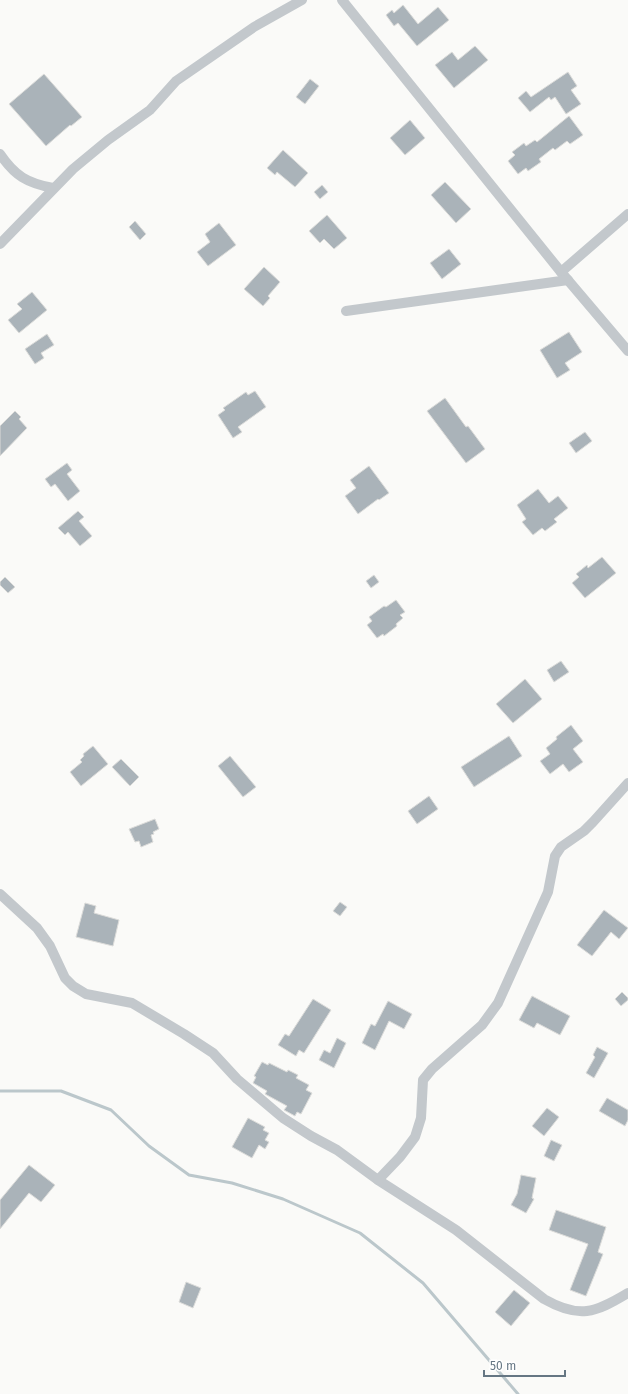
<svg xmlns="http://www.w3.org/2000/svg" width="628" height="1394" font-family="'Fira Sans',sans-serif">
  <rect width="100%" height="100%" fill="#fafaf8"/>
  <g fill="none" stroke-linecap="round" stroke-linejoin="round">
    <polyline stroke="#bbc7cb" stroke-width="3" points="0,1091 61,1091 111,1110 149,1146 189,1175 232,1183 283,1199 360,1233 423,1283 518,1394"/>
  </g>
  <g fill="#aab3b9" stroke="#dcdcda">
    <polygon points="403,5 418,24 438,7 449,20 417,46 398,23 394,26 386,15 392,10 394,13"/>
    <polygon points="475,46 488,60 454,88 435,65 452,52 458,60"/>
    <polygon points="568,72 577,86 571,90 581,104 566,114 555,97 551,100 549,97 530,112 518,98 526,91 531,97"/>
    <polygon points="44,74 82,117 71,126 70,125 46,146 9,104"/>
    <polygon points="310,79 319,86 305,104 296,97"/>
    <polygon points="569,116 583,135 570,144 567,141 555,150 553,148 539,159 541,162 528,171 526,168 518,174 508,161 515,155 512,152 524,143 526,146 535,140 537,142"/>
    <polygon points="410,120 425,138 405,155 390,138"/>
    <polygon points="283,150 308,173 295,187 277,172 275,175 267,168"/>
    <polygon points="445,182 471,209 456,223 431,195"/>
    <polygon points="322,185 328,192 320,199 314,192"/>
    <polygon points="327,215 347,238 334,249 324,239 320,243 309,231"/>
    <polygon points="135,221 146,234 140,240 129,227"/>
    <polygon points="219,223 236,245 208,266 197,252 210,242 205,234"/>
    <polygon points="449,249 461,264 442,279 430,263"/>
    <polygon points="264,267 280,282 268,296 270,298 263,306 244,289"/>
    <polygon points="32,292 47,310 19,333 8,320 22,309 17,304"/>
    <polygon points="569,332 582,352 565,363 570,370 557,378 540,350"/>
    <polygon points="47,334 54,345 41,353 44,358 35,364 25,349"/>
    <polygon points="255,391 266,407 238,427 242,432 233,438 218,415 225,410 223,408 246,392 248,395"/>
    <polygon points="445,398 466,427 468,426 485,449 466,463 427,411"/>
    <polygon points="15,411 21,417 19,419 27,428 0,456 0,426"/>
    <polygon points="585,432 592,441 576,453 569,443"/>
    <polygon points="67,463 72,470 67,474 80,491 68,501 55,484 51,487 45,479"/>
    <polygon points="369,466 389,493 379,500 378,499 358,514 345,496 356,488 350,480"/>
    <polygon points="538,489 549,503 558,496 568,508 554,519 557,522 545,531 542,528 533,535 522,522 526,519 517,505"/>
    <polygon points="78,511 84,517 79,521 92,536 80,546 68,532 65,535 58,528"/>
    <polygon points="602,557 616,573 585,598 572,583 579,577 576,574 587,565 588,568"/>
    <polygon points="374,575 379,582 371,588 366,581"/>
    <polygon points="5,577 15,587 8,593 0,585 0,582"/>
    <polygon points="396,600 405,612 400,615 403,618 396,624 397,626 384,636 383,634 377,638 367,625 372,621 369,617 384,606 386,607"/>
    <polygon points="561,661 569,672 554,682 547,670"/>
    <polygon points="525,679 542,699 513,723 496,704"/>
    <polygon points="571,725 583,741 573,749 583,762 569,772 563,764 550,774 540,761 550,754 546,748 557,739 556,737"/>
    <polygon points="509,736 522,756 474,787 461,767"/>
    <polygon points="93,746 108,764 81,786 70,772 82,762 80,760 84,756 83,754"/>
    <polygon points="230,756 256,787 243,797 218,766"/>
    <polygon points="121,759 139,777 130,786 112,767"/>
    <polygon points="429,796 438,809 417,824 408,811"/>
    <polygon points="155,819 159,829 153,832 154,834 151,835 153,842 141,847 139,841 135,842 129,829"/>
    <polygon points="340,902 347,907 340,916 333,911"/>
    <polygon points="85,903 96,906 94,913 119,920 113,946 76,937"/>
    <polygon points="604,910 628,928 619,939 611,932 592,956 577,945"/>
    <polygon points="622,992 628,998 628,1000 621,1006 615,999"/>
    <polygon points="532,996 570,1016 560,1035 537,1023 534,1028 519,1020"/>
    <polygon points="313,999 331,1010 304,1053 299,1050 296,1056 278,1045 285,1034 289,1036"/>
    <polygon points="388,1001 412,1014 404,1029 389,1021 375,1050 362,1043 371,1024 375,1026"/>
    <polygon points="337,1038 346,1043 334,1068 319,1060 324,1050 330,1053"/>
    <polygon points="597,1047 608,1053 594,1078 586,1073 595,1057 593,1055"/>
    <polygon points="262,1062 268,1065 269,1063 287,1072 288,1070 298,1075 296,1078 309,1085 306,1090 312,1093 301,1114 297,1112 295,1116 284,1110 287,1106 265,1094 267,1091 253,1083 256,1077 254,1076"/>
    <polygon points="607,1098 628,1110 628,1120 625,1126 599,1111"/>
    <polygon points="547,1108 559,1117 544,1136 532,1126"/>
    <polygon points="248,1118 265,1127 263,1130 269,1133 265,1140 269,1142 265,1149 259,1145 252,1158 232,1147"/>
    <polygon points="551,1140 562,1145 554,1161 544,1156"/>
    <polygon points="29,1165 55,1185 41,1202 29,1193 0,1229 0,1200"/>
    <polygon points="521,1175 536,1178 532,1198 534,1199 526,1213 511,1205 517,1194"/>
    <polygon points="556,1210 606,1227 598,1252 603,1254 586,1296 570,1290 588,1244 549,1230"/>
    <polygon points="186,1282 201,1288 193,1308 179,1302"/>
    <polygon points="514,1290 530,1303 511,1326 495,1312"/>
  </g>
  <g fill="none" stroke-linecap="round" stroke-linejoin="round">
    <g stroke="#c3c8cc" stroke-width="10">
      <polyline points="342,0 561,272 628,351"/>
      <path d="M0,154C15,176 27,183 53,188"/>
      <polyline points="0,244 73,169 108,140 150,110 176,81 254,27 302,0"/>
      <polyline points="561,272 628,214"/>
      <polyline points="346,311 568,280"/>
      <path d="M0,894L37,928L50,946L65,978L73,986L86,994L132,1003L184,1034L213,1053L237,1079L283,1118L311,1136L337,1150L378,1180L456,1230L544,1299C579,1319 595,1313 628,1293"/>
      <polyline points="378,1180 400,1157 415,1137 421,1118 423,1080 432,1069 482,1025 498,1003 548,892 555,856 561,847 584,831 593,822 628,783"/>
    </g>
  </g>
  <path d="M484 1370v6h81v-6" fill="none" stroke="#657683" stroke-width="2"/>
  <text x="490" y="1370" font-size="12" fill="#657683" stroke="#ffffff" stroke-width="3" paint-order="stroke">50 m</text>
</svg>
